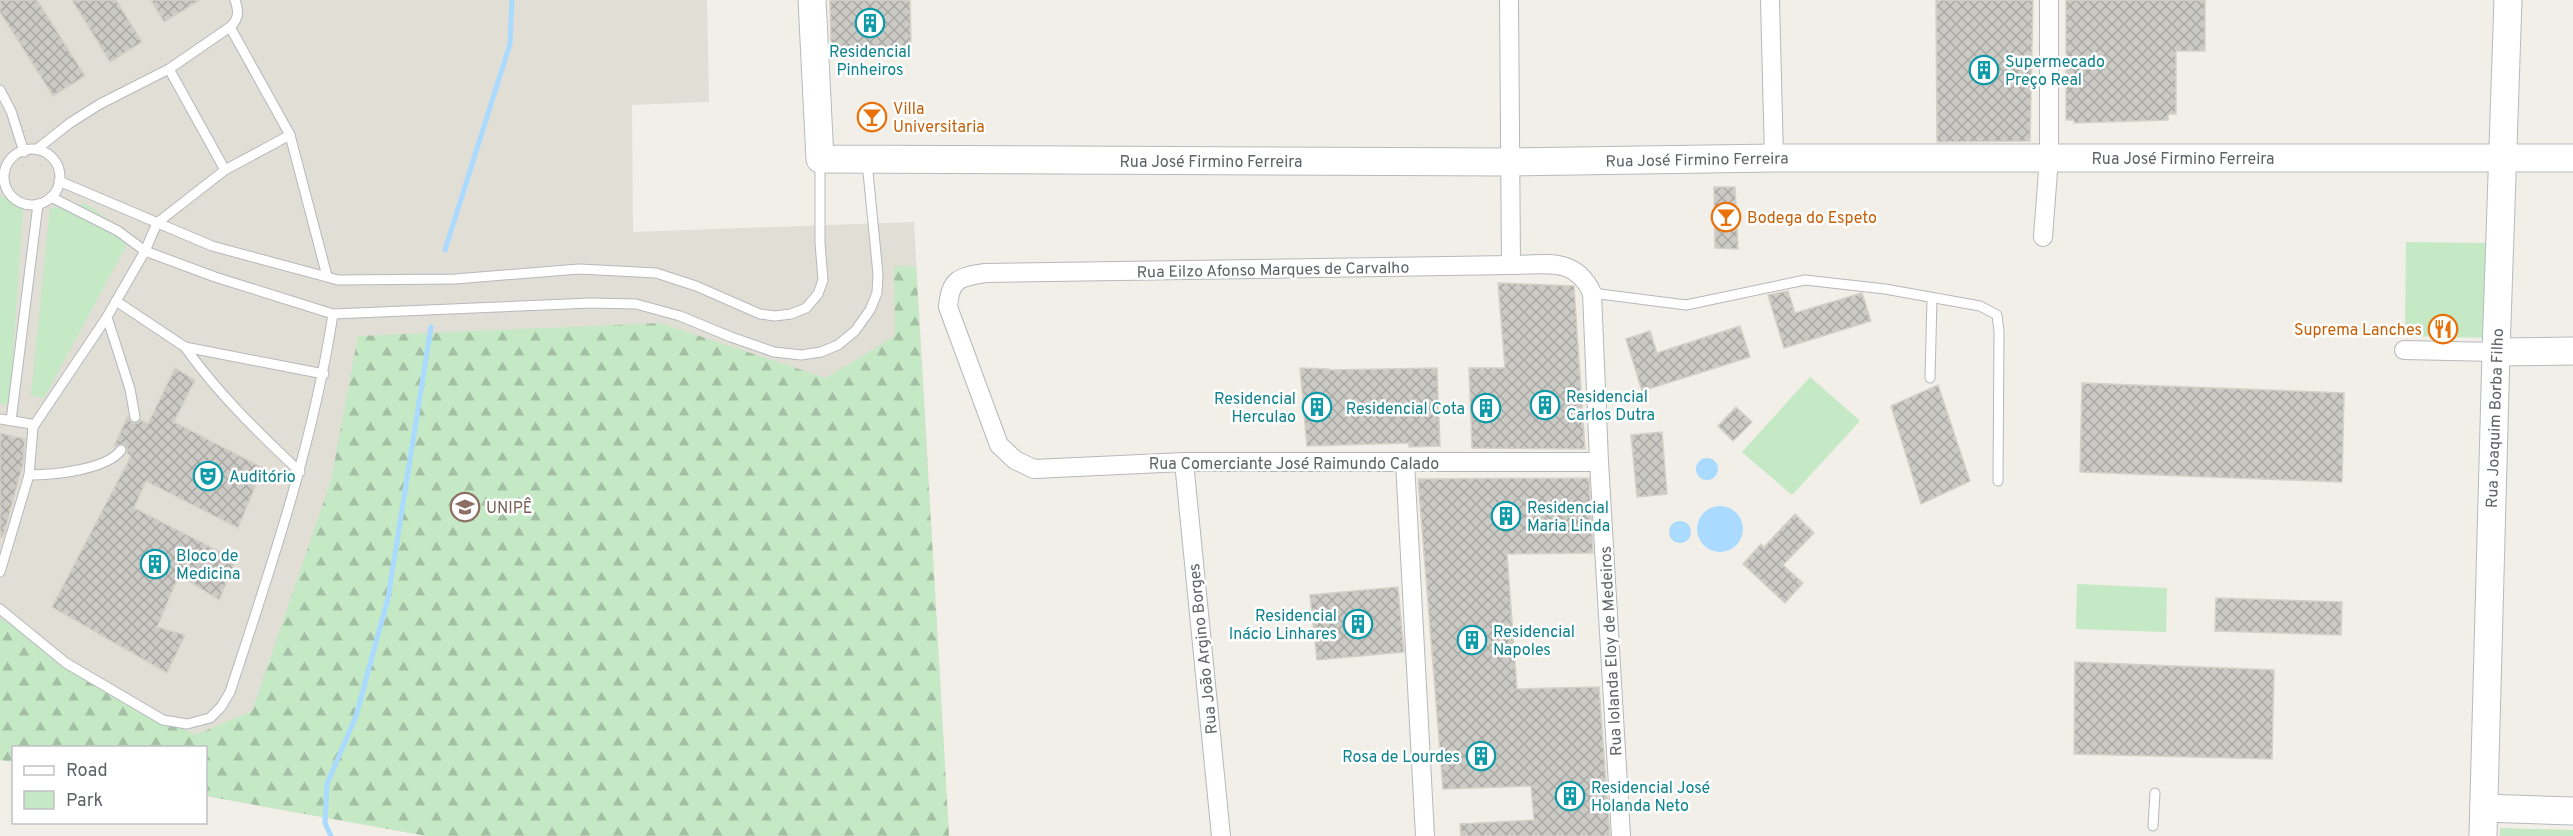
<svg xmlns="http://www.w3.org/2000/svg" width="2573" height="836" font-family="Overpass,sans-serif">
  <defs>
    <pattern id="forest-firs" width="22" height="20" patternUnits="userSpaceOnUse" patternTransform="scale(1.5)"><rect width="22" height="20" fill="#c5e8c5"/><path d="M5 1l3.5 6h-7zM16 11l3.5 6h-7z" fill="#a3c0a4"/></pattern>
    <pattern id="building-cross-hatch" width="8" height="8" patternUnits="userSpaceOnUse" patternTransform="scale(1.5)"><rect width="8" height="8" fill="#cccac5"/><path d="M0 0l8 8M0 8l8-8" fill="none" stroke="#a9a8a4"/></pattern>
  </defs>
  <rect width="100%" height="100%" fill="#f1efe8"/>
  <polygon fill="#e1ded6" points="0,0 707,0 709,102 632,105 633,232 914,222 949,836 427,836 206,796 206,748 14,748 13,762 0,760"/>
  <g fill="#c5e8c5">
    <polygon points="0,196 23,204 10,405 0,404"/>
    <polygon points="86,204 132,235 44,398 31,395 50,208"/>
    <polygon points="2406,242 2490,243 2488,338 2405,336"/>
    <polygon points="1810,377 1860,421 1792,495 1742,452"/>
    <polygon points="2077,584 2167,588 2166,632 2076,629"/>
    <polygon points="2500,828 2573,830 2573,836 2500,836"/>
  </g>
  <polygon fill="url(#forest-firs)" points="894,266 916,267 949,836 427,836 206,796 206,748 14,748 13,762 0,760 0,618 195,735 252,711 331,481 358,336 660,323 826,378 895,336"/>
  <g fill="#aadaff">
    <circle cx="1707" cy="469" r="11"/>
    <circle cx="1720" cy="529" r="23"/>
    <circle cx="1680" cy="532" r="11"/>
  </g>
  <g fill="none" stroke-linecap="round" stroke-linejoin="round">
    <g stroke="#aadaff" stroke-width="5">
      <polyline points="445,250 510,44 512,0"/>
      <polyline points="331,836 325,823 327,784 356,716 388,598 431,327"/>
    </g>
  </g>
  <g fill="url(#building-cross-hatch)" stroke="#d6d1c6" stroke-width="1.5">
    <polygon points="0,0 37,0 85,76 53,96 0,12"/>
    <polygon points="72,0 116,0 142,42 110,62"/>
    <polygon points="151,0 200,0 164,22"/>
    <polygon points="830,0 910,0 911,46 831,49"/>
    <polygon points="1936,0 2033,0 2030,141 1937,142"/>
    <polygon points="2066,0 2205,0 2205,51 2176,51 2176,114 2168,114 2168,120 2074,123 2074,120 2066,120"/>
    <polygon points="1714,187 1735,187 1738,249 1715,248"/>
    <polygon points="1498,283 1574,286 1585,449 1472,448 1469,368 1505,368"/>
    <polygon points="1788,291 1795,313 1862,293 1871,321 1784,348 1768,295"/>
    <polygon points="1740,326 1750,357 1642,391 1626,339 1650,331 1657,353"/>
    <polygon points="175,368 195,380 174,422 263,468 238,528 146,481 134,508 236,560 219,600 179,575 157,627 185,635 167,673 52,607 131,456 127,453 127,448 123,444 114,446 128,416 132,423 137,423 141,420 148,424"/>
    <polygon points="1300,368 1329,369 1329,370 1437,368 1440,446 1409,447 1409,443 1307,446"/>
    <polygon points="2082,383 2344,393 2342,482 2080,472"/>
    <polygon points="1938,385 1970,481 1921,504 1891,406"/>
    <polygon points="1736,407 1752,422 1733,441 1718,426"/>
    <polygon points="1662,432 1667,494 1637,497 1631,435"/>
    <polygon points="0,433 25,439 23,464 3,537 0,537"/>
    <polygon points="1589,478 1593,553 1507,554 1517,689 1599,687 1610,836 1461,836 1460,824 1534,820 1531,786 1443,789 1418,479"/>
    <polygon points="1795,514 1814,533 1783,565 1803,583 1785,603 1743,564 1761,544 1764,547"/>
    <polygon points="1398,587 1404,652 1317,660 1310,595"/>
    <polygon points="2216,598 2342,602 2341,635 2215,631"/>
    <polygon points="2075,662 2274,670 2272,759 2074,754"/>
  </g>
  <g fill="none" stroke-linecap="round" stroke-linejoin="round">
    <g stroke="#b5b8bc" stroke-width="11">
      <g id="lane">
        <polyline points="230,27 290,135 327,276"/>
        <polyline points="169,69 225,170"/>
        <polyline points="0,90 11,111 24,152"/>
        <path d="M37,149L70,123L100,104L169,69L230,27C239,19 239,11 235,0"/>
        <circle cx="32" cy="177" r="28"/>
        <polyline points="59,181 212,246 338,280 455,279 579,269 656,273 696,286 760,314 775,316 791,314 806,308 818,294 823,280 820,243 820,162"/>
        <polyline points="51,197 118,231 145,251 215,277 333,314 591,303 636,304 680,316 731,337 774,352 801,355 821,352 838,345 855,331 870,310 877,293 878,274 867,162"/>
        <polyline points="1592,293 1686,305 1805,280 1885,289 1980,306 1997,315 1999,331 1998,481"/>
        <polyline points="116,301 185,347 324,374"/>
        <polyline points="107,317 130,389 135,417"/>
        <path d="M185,347C218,394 259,433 300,472"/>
        <polyline points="1930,378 1932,299"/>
        <polyline points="0,419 31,424 33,427 107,317 145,251 157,223 225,170 290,135"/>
        <polyline points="11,421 38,204"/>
        <path d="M29,475C52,475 107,470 121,450"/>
        <polyline points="0,572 29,475 33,427"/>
        <path d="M0,609L66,663L163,720L187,724L210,718L221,707L230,692C271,567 313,444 333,314"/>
        <polyline points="2153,826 2155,793"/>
      </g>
    </g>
    <g stroke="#b5b8bc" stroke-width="20">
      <g id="street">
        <polyline points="1509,0 1511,265"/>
        <polyline points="1770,0 1774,158"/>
        <polyline points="2043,237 2049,158 2049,0"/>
        <polyline points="2404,350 2496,352"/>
        <polyline points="1184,462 1221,836"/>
        <polyline points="1405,462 1425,836"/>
        <path d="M1599,462H1184L1034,469L1015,460L999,445L948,307C950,279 959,277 985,273L1511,265C1546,265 1575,256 1592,293L1599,462L1621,836"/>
      </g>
    </g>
    <g stroke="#b6babf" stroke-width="29">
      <g id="secondary">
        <polyline points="812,0 820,159 1509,162 1774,158 2573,158"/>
        <polyline points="2496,352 2573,351"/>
        <polyline points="2484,808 2573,811"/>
        <polyline points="2483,836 2496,352 2508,0"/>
      </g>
    </g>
    <use href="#lane" stroke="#fff" stroke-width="9"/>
    <use href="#street" stroke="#fff" stroke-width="18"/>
    <use href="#secondary" stroke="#fff" stroke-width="27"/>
  </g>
  <defs>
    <g id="building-ring" transform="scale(1.5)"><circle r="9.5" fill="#fff" stroke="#0f9aa8" stroke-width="1.5"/><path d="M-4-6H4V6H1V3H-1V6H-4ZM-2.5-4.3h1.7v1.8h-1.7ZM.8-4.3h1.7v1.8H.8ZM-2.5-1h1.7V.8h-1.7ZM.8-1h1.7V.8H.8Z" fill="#0f9aa8"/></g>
    <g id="bar-ring" transform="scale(1.5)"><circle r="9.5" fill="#fff" stroke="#e8710a" stroke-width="1.5"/><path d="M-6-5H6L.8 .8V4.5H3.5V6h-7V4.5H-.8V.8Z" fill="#e8710a"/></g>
    <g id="restaurant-ring" transform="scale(1.5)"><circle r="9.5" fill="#fff" stroke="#e8710a" stroke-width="1.5"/><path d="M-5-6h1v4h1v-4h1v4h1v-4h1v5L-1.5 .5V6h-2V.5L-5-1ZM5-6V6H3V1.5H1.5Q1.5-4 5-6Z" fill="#e8710a"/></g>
    <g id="theatre-ring" transform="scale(1.5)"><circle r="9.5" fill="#fff" stroke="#0f9aa8" stroke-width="1.5"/><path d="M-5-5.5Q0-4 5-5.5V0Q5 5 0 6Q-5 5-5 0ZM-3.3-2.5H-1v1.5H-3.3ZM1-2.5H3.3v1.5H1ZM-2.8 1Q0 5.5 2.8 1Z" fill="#0f9aa8"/></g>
    <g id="university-ring" transform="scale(1.5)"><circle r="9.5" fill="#fff" stroke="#8d6e63" stroke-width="1.5"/><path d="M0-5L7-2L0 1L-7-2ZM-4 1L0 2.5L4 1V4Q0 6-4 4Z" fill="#8d6e63"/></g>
  </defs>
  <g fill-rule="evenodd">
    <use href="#building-ring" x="870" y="23"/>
    <use href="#building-ring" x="1984" y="70"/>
    <use href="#bar-ring" x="872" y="117"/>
    <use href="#bar-ring" x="1726" y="217"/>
    <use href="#restaurant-ring" x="2443" y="329"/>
    <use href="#building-ring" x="1545" y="405"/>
    <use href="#building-ring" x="1317" y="407"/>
    <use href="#building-ring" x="1486" y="408"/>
    <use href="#theatre-ring" x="208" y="476"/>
    <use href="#university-ring" x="465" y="507"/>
    <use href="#building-ring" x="1506" y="516"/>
    <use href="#building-ring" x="155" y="564"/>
    <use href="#building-ring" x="1358" y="624"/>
    <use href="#building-ring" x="1472" y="640"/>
    <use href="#building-ring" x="1481" y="756"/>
    <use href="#building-ring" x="1570" y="796"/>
  </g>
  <g text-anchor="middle" stroke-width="5" stroke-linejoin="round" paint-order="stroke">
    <g font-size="16" fill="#0d838f" stroke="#fff" text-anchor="start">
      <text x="870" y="57" text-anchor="middle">Residencial<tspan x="870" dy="18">Pinheiros</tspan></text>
      <text x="2005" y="67">Supermecado<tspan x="2005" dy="18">Preço Real</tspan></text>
      <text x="1566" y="402">Residencial<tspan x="1566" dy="18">Carlos Dutra</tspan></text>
      <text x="1296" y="404" text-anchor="end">Residencial<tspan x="1296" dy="18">Herculao</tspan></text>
      <text x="1465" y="414" text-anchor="end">Residencial Cota</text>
      <text x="229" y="482">Auditório</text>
      <text x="1527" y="513">Residencial<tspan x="1527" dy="18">Maria Linda</tspan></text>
      <text x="176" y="561">Bloco de<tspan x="176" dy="18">Medicina</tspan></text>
      <text x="1337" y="621" text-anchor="end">Residencial<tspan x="1337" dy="18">Inácio Linhares</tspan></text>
      <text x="1493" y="637">Residencial<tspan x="1493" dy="18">Napoles</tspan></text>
      <text x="1460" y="762" text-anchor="end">Rosa de Lourdes</text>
      <text x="1591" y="793">Residencial José<tspan x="1591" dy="18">Holanda Neto</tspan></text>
    </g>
    <g font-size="16" fill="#c56008" stroke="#fff" text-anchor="start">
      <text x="893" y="114">Villa<tspan x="893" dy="18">Universitaria</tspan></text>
      <text x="1747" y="223">Bodega do Espeto</text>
      <text x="2422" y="335" text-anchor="end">Suprema Lanches</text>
    </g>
    <g font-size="16" fill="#5f6368" stroke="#fff">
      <text x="2183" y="164">Rua José Firmino Ferreira</text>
      <text transform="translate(1697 159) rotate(-1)" y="6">Rua José Firmino Ferreira</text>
      <text x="1211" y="167">Rua José Firmino Ferreira</text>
      <text transform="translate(1273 269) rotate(-1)" y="6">Rua Eilzo Afonso Marques de Carvalho</text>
      <text transform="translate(2494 418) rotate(-88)" y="6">Rua Joaquim Borba Filho</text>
      <text x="1294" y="469">Rua Comerciante José Raimundo Calado</text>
      <text transform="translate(1202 649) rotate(-96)" y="6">Rua João Argino Borges</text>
      <text transform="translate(1610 651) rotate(-93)" y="6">Rua Iolanda Eloy de Medeiros</text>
    </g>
    <g font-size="16" fill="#785e54" stroke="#fff" text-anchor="start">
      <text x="486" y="513">UNIPÊ</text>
    </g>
  </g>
  <rect x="12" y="746" width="195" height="78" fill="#ffffff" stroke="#bfc1c3" stroke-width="1.5"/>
  <rect x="24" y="766" width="30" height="9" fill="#ffffff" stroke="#bfc1c3" stroke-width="1.5"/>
  <text x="66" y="776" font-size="18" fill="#5f6368">Road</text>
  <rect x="24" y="791" width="30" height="18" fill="#c5e8c5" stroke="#bfc1c3" stroke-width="1.5"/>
  <text x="66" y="806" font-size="18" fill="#5f6368">Park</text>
</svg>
